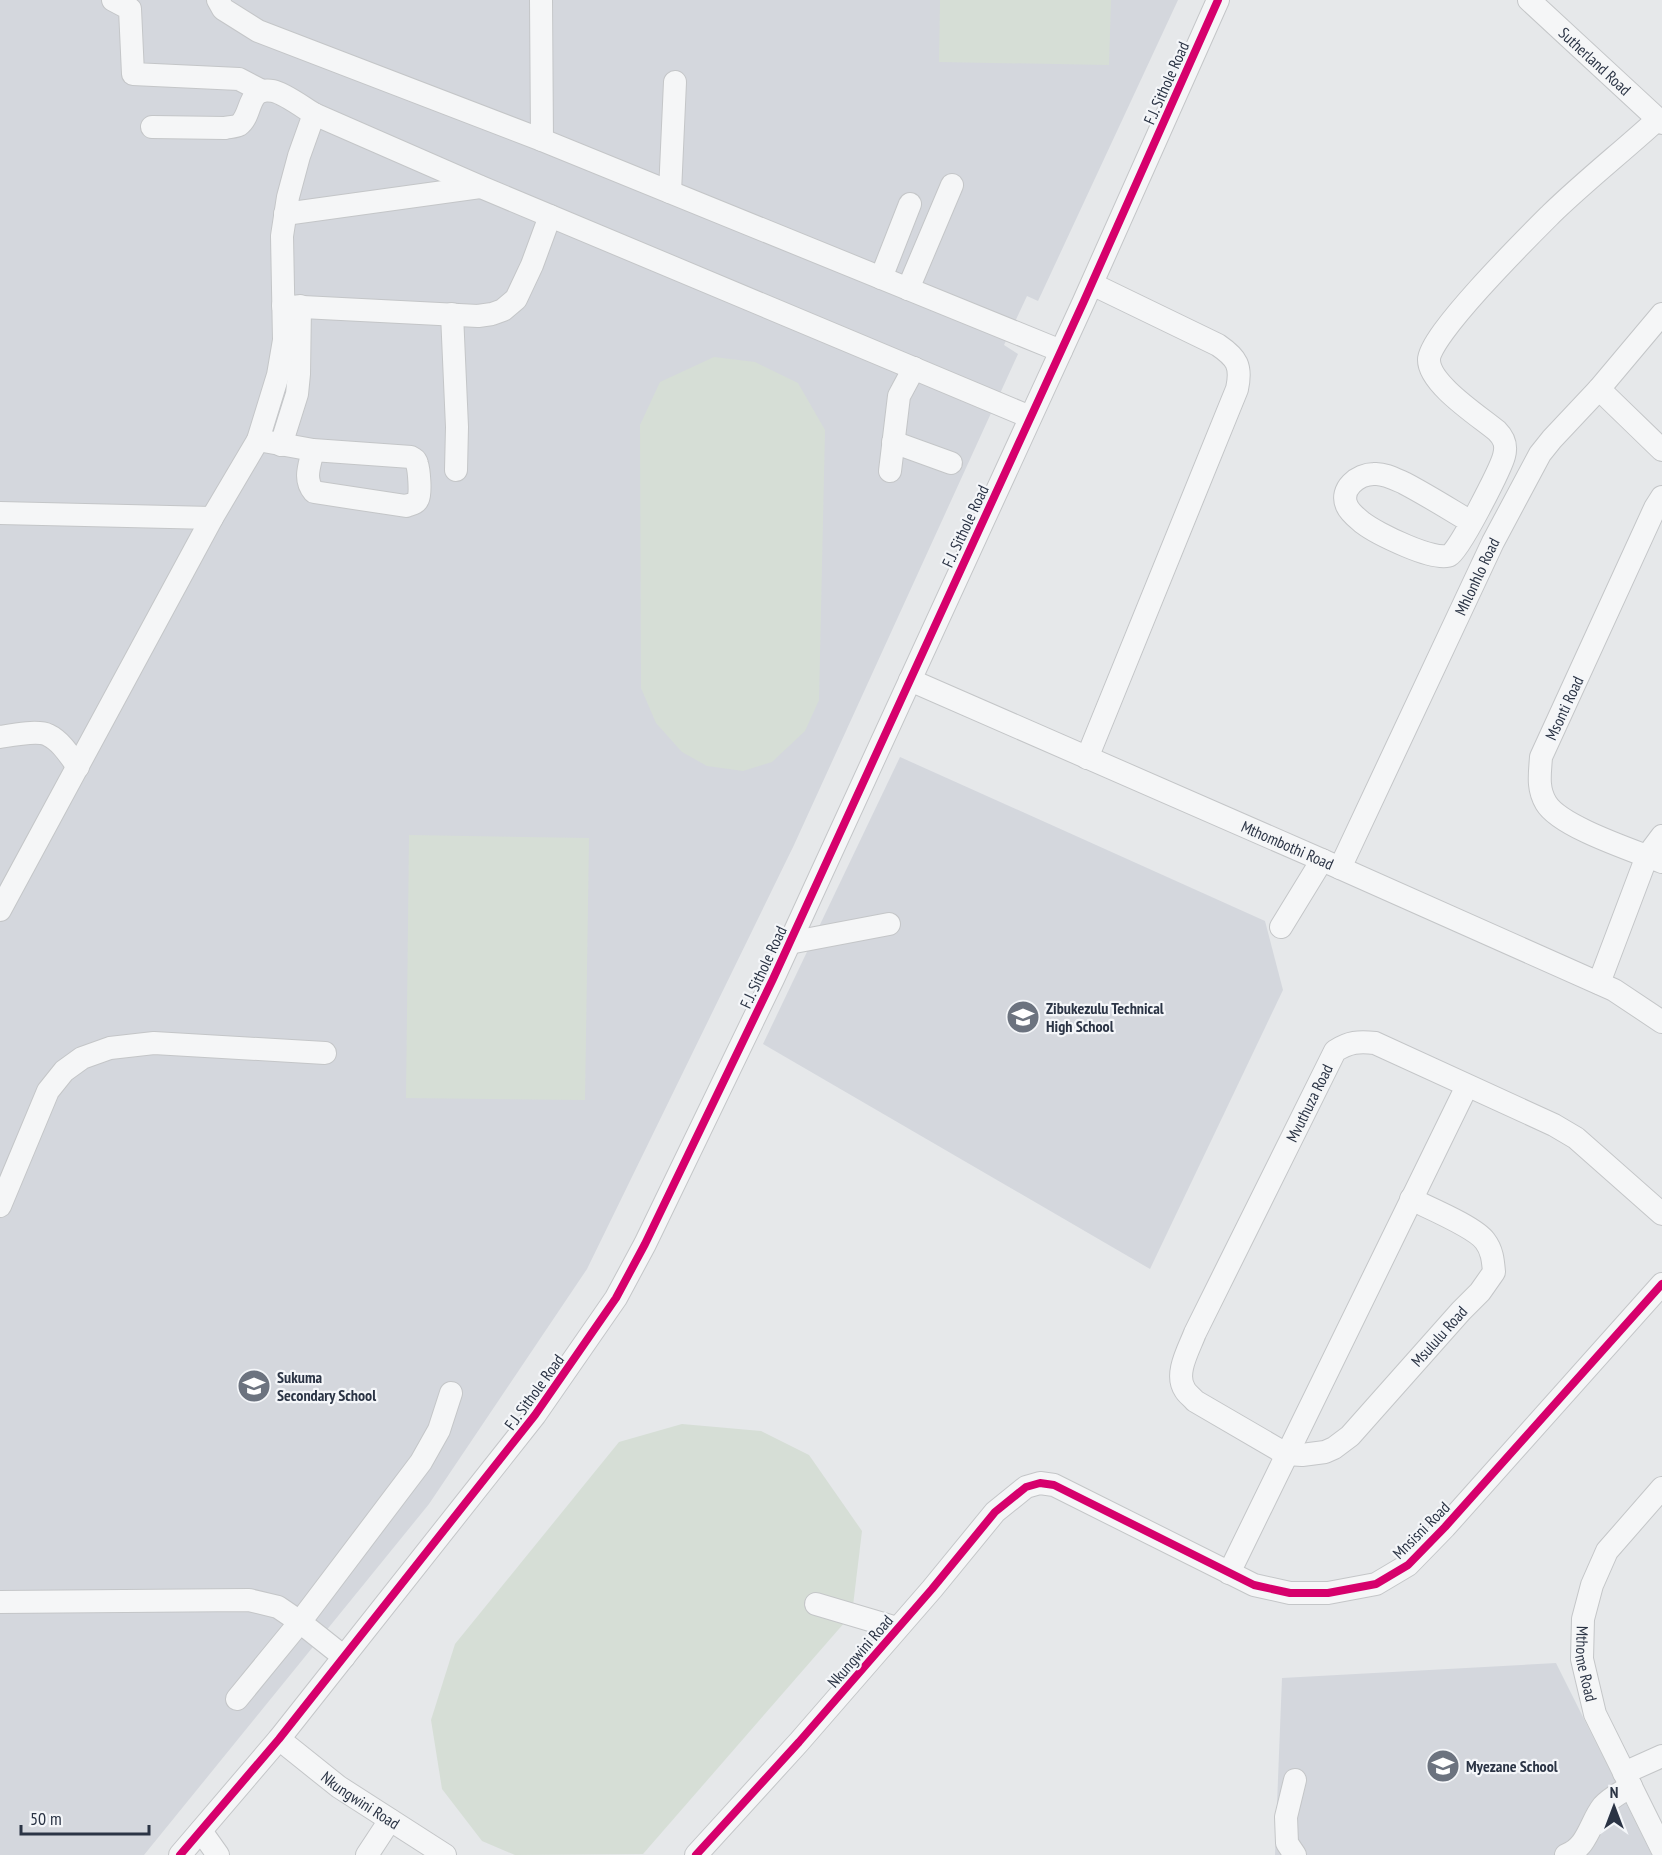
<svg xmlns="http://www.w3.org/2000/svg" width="1662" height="1855" font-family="'PT Sans Narrow',sans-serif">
  <rect width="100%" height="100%" fill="#e6e8ea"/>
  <g fill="#d4d7dd">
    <polygon points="0,0 1178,0 1038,301 1027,296 1004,345 1018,354 794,845 587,1269 429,1504 144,1855 0,1855"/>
    <polygon points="900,757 1265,921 1283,990 1150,1269 763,1044"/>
    <polygon points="1556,1663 1652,1855 1275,1855 1282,1678"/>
  </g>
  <g fill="#d6ded6">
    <polygon points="940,0 1111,0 1109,65 939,62"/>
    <polygon points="714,357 755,362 798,383 825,430 819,700 805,731 772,762 743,771 707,766 682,752 656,723 641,688 640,425 660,382"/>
    <polygon points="409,835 589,838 585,1100 406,1098"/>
    <polygon points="682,1424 761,1431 809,1455 862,1531 852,1614 643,1854 515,1855 482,1841 442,1789 431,1720 455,1644 619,1442"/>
  </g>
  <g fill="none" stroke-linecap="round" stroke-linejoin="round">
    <g stroke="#c4c6c8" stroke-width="24">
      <g id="minor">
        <polyline points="113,0 130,9 133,74 239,79 262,91"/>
        <polyline points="218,0 223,9 258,31 542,140 1061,351"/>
        <polyline points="541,0 542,140"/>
        <path id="s1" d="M1529,0L1662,123"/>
        <path d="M152,127L225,128C229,127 235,127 239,125C253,115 246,86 273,91C284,93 304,108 314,114"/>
        <polyline points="670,192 675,82"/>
        <polyline points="285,214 480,187"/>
        <polyline points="881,278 910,204"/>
        <polyline points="908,289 952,185"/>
        <polyline points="283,306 478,316 492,314 503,310 516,299 532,265 550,216"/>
        <polyline points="452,314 457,427 456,470"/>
        <polyline points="1599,389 1662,450"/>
        <path d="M258,440L313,450L411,457C415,460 416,459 417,464C419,470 421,493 418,499C416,504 411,504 406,506L314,492C303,479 310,465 313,450"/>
        <polyline points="893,442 951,463"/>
        <polyline points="281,445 297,394 299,374 300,306"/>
        <polyline points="890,471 899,396 914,368"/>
        <path d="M1662,497L1655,508L1541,757C1540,773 1537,788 1546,803C1560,827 1635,851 1662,862"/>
        <polyline points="0,513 212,518"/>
        <path d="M1471,522C1449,509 1427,495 1404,483C1395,479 1384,473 1374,474C1358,474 1339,489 1347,506C1350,513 1357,518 1363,523C1376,533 1436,563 1450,555C1459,551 1501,468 1504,456C1507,445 1504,438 1497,431C1479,416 1429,384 1429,360C1428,336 1530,235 1551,214C1585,181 1623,151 1658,119"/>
        <path id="s2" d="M910,680L1322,860L1614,990L1662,1022"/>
        <path d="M0,737C12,735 38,730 48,735C61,741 70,756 78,767"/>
        <path d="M1087,758L1237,389C1242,366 1237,358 1218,345L1092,284"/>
        <path id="s3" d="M1340,868L1493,542L1540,454L1552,439L1599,389L1662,314"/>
        <polyline points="0,910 212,518 258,440 278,375 284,340 282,236 288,197 299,156 314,114 481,187 1030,417"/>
        <polyline points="1281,927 1322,860"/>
        <polyline points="789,943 889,924"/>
        <polyline points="1599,983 1647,856 1662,836"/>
        <path id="s4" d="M1411,1199C1429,1208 1475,1227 1485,1241C1492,1250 1493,1260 1494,1272L1480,1292L1461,1311L1350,1436L1334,1448L1325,1452L1302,1455L1286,1454L1195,1401C1192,1397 1187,1394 1185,1390C1174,1374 1189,1349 1195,1333L1335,1051C1349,1042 1359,1041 1375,1043L1554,1125L1576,1138L1662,1214"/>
        <polyline points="0,1206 48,1091 64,1071 82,1058 110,1048 154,1043 325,1053"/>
        <path id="s5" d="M1662,1488L1607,1551L1592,1585L1583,1619L1582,1659L1595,1714L1662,1849"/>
        <polyline points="1229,1573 1467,1086"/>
        <polyline points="0,1602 249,1600 278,1607 300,1622 344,1657"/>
        <polyline points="816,1604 897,1628"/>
        <polyline points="237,1699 300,1622 421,1462 439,1430 451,1393"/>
        <path id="s6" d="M279,1739L339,1787L445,1855"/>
        <polyline points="1624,1773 1662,1756"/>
        <polyline points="1295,1780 1286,1817 1287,1843 1295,1855"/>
        <polyline points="201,1831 218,1855"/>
        <polyline points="180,1855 279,1739 535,1415 616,1298 645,1244 773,979 1084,301 1218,0"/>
        <polyline points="367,1855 390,1820"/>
        <polyline points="696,1855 799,1742 932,1589 995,1512 1026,1487 1040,1483 1054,1485 1254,1585 1290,1593 1328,1593 1376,1584 1408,1565 1445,1527 1662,1284"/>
        <path d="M1566,1855C1588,1847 1590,1822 1603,1806C1610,1798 1622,1792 1631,1786"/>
      </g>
    </g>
    <use href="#minor" stroke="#f5f6f7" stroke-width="22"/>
    <g stroke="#f4f6f9" stroke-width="11">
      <g id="cycleway">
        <polyline points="180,1855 279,1739 535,1415 616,1298 645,1244 773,979 1084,301 1218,0"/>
        <polyline points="696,1855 799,1742 932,1589 995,1512 1026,1487 1040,1483 1054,1485 1254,1585 1290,1593 1328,1593 1376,1584 1408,1565 1445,1527 1662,1284"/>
      </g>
    </g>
    <use href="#cycleway" stroke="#d6006c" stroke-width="8"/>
  </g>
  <defs>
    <g id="school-disc" transform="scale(1.725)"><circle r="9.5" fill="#6c737f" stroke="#f4f6f9"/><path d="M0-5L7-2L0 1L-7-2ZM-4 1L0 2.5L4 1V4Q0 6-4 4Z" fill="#fff"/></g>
  </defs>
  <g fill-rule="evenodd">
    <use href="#school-disc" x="1023" y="1017"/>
    <use href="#school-disc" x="254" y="1386"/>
    <use href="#school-disc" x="1443" y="1766"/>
  </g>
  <g text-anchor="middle" stroke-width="4.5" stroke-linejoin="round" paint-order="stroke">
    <g font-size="16" fill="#2b3445" stroke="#f4f6f9">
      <text dy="6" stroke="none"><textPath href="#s1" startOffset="90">Sutherland Road</textPath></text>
      <text transform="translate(1166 83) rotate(-66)" y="6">F.J. Sithole Road</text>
      <text transform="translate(965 526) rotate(-65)" y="6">F.J. Sithole Road</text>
      <text dy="6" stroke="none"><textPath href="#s3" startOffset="322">Mhlonhlo Road</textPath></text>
      <text transform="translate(1564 708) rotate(-65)" y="6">Msonti Road</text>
      <text dy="6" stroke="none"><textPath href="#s2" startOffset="412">Mthombothi Road</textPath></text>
      <text transform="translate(763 967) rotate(-65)" y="6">F.J. Sithole Road</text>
      <text dy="6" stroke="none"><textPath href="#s4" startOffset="843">Mvuthuza Road</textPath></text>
      <text transform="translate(1439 1336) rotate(-48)" y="6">Msululu Road</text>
      <text transform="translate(534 1392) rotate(-54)" y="6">F.J. Sithole Road</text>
      <text transform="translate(1421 1530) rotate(-45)" y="6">Mnsisni Road</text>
      <text transform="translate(860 1651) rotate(-49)" y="6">Nkungwini Road</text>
      <text dy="6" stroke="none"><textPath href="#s5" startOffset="201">Mthome Road</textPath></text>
      <text dy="6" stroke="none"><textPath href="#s6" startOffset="102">Nkungwini Road</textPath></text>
    </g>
    <g font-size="16" font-weight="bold" fill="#2b3445" stroke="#f4f6f9" text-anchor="start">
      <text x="1046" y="1014">Zibukezulu Technical<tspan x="1046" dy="18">High School</tspan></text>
      <text x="277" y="1383">Sukuma<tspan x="277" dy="18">Secondary School</tspan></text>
      <text x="1466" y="1772">Myezane School</text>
    </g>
  </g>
  <g transform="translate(1614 1807)" stroke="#f4f6f9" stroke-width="4.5" paint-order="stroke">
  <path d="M0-4.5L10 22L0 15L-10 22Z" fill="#2b3445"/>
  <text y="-9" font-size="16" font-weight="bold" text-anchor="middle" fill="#2b3445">N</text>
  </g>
  <path d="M21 1825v9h128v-9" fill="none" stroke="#2b3445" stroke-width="3"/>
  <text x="30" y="1825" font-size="18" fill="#2b3445" stroke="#f4f6f9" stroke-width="4.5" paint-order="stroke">50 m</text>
</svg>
